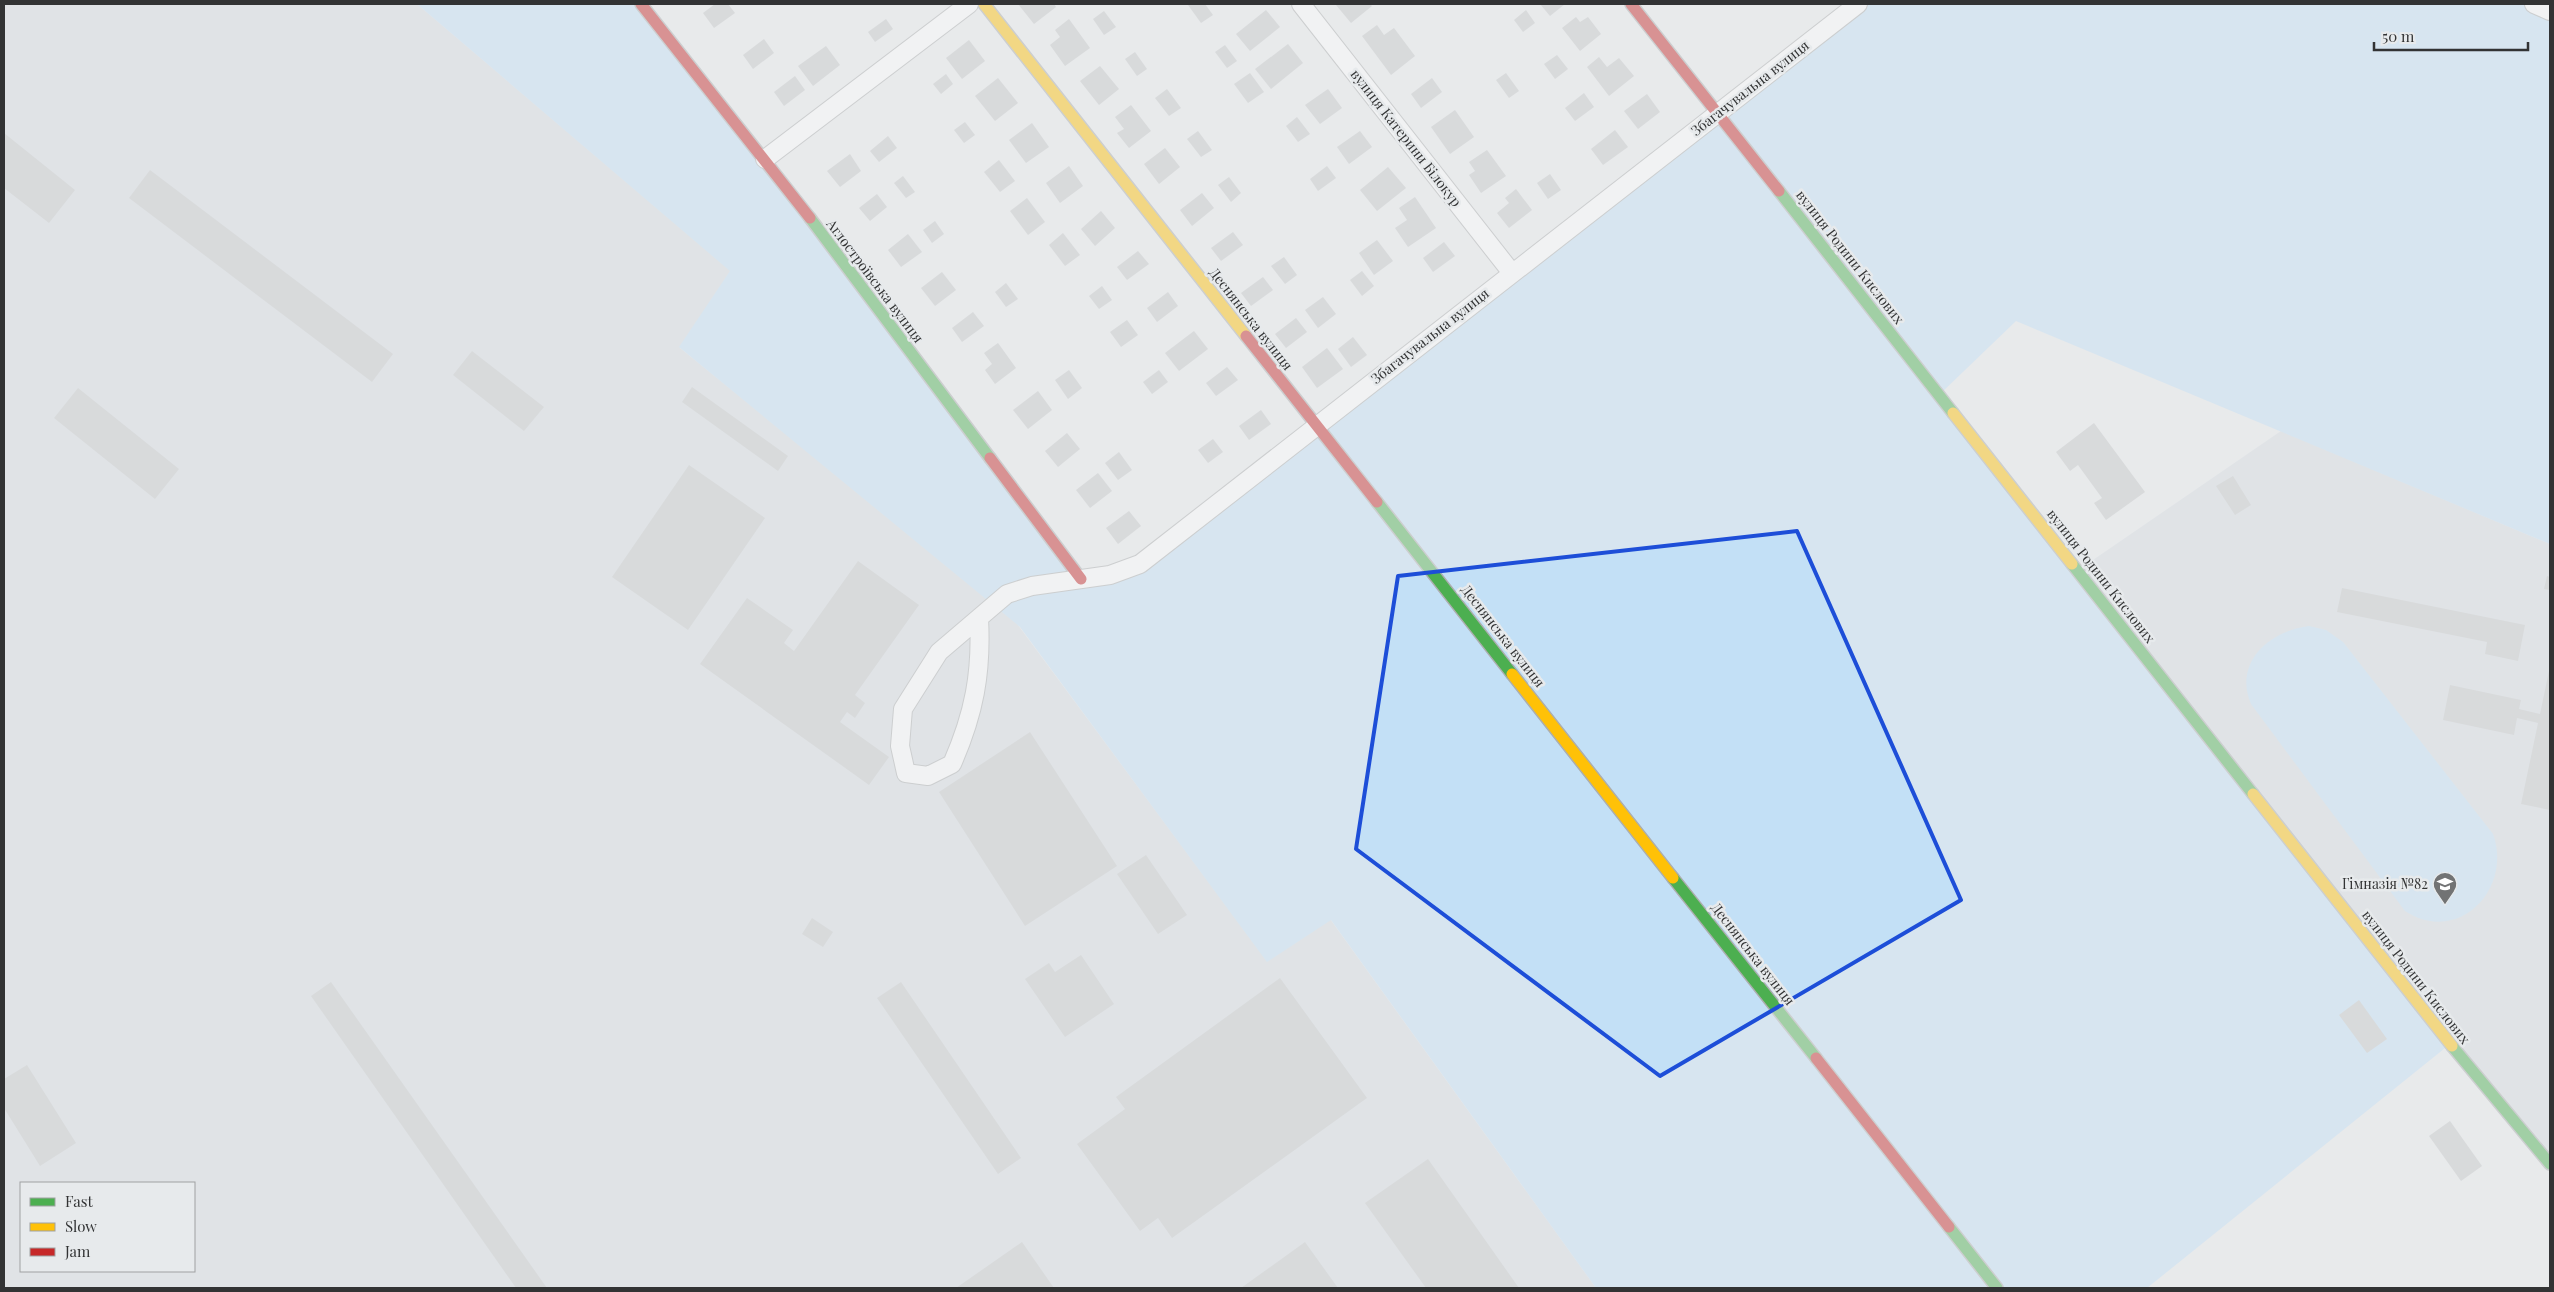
<svg xmlns="http://www.w3.org/2000/svg" width="2554" height="1292" font-family="'Playfair Display',serif">
  <rect width="100%" height="100%" fill="#e8eaeb"/>
  <g fill="#d7dce1" fill-rule="evenodd">
    <path d="M4,4H417L731,271L680,348L1012,617L1267,961L1330,919L1596,1288H4ZM21,1183H194V1271H21Z"/>
    <polygon points="2281,431 2550,544 2550,1164 2077,571"/>
  </g>
  <g fill="#c3e0f6">
    <polygon points="417,4 641,4 1081,579 1140,564 1858,4 2550,4 2550,544 2016,321 1939,395 2450,1044 2147,1288 1596,1288 1331,920 1267,962 1020,627 679,347 730,271"/>
    <path d="M2309,626L2326,630L2343,642L2493,834C2513,889 2458,946 2405,911L2251,704C2233,662 2270,631 2309,626Z"/>
  </g>
  <g fill="#c6c8c8">
    <polygon points="715,4 728,4 735,13 714,28 703,13"/>
    <polygon points="1018,4 1054,4 1056,7 1034,24"/>
    <polygon points="1190,4 1205,4 1213,15 1201,23 1188,5"/>
    <polygon points="1338,4 1370,4 1372,6 1351,23 1336,5"/>
    <polygon points="1540,4 1565,4 1550,16"/>
    <polygon points="1266,10 1280,27 1250,51 1236,34"/>
    <polygon points="1526,10 1535,23 1523,32 1514,20"/>
    <polygon points="1104,11 1116,27 1104,35 1093,19"/>
    <polygon points="1576,17 1580,22 1588,17 1601,34 1580,51 1562,28"/>
    <polygon points="886,19 893,29 875,42 868,32"/>
    <polygon points="1069,19 1090,48 1065,66 1050,45 1060,37 1055,30"/>
    <polygon points="1377,25 1384,35 1394,28 1415,56 1391,75 1362,36"/>
    <polygon points="764,39 774,53 753,69 743,55"/>
    <polygon points="969,40 985,61 962,79 946,58"/>
    <polygon points="1288,44 1303,63 1271,89 1255,69"/>
    <polygon points="1225,45 1237,61 1227,68 1215,52"/>
    <polygon points="826,46 840,65 813,86 798,66"/>
    <polygon points="1135,52 1147,69 1137,76 1125,59"/>
    <polygon points="1557,55 1568,69 1555,79 1544,64"/>
    <polygon points="1599,57 1607,67 1619,58 1634,76 1609,96 1587,67"/>
    <polygon points="1100,66 1119,89 1099,105 1080,81"/>
    <polygon points="1250,73 1264,92 1248,103 1234,84"/>
    <polygon points="1506,73 1519,91 1509,98 1496,80"/>
    <polygon points="946,74 953,84 941,94 933,84"/>
    <polygon points="795,76 805,90 784,106 774,92"/>
    <polygon points="998,78 1018,103 995,121 975,96"/>
    <polygon points="1432,78 1442,92 1421,108 1411,94"/>
    <polygon points="1167,89 1181,108 1169,116 1155,98"/>
    <polygon points="1328,89 1342,108 1320,124 1305,105"/>
    <polygon points="1584,93 1594,107 1575,121 1565,108"/>
    <polygon points="1647,94 1660,112 1638,129 1624,111"/>
    <polygon points="1131,105 1151,131 1129,148 1117,133 1124,129 1115,117"/>
    <polygon points="1455,110 1474,137 1450,154 1431,127"/>
    <polygon points="1297,117 1310,134 1298,142 1286,126"/>
    <polygon points="965,122 975,135 964,143 954,130"/>
    <polygon points="1032,123 1049,147 1026,163 1009,140"/>
    <polygon points="1615,130 1628,147 1603,165 1591,149"/>
    <polygon points="1198,131 1212,150 1201,157 1187,139"/>
    <polygon points="1360,131 1372,147 1349,164 1337,147"/>
    <polygon points="4,133 75,190 49,223 4,188"/>
    <polygon points="888,136 897,148 879,162 870,151"/>
    <polygon points="1165,148 1180,167 1159,184 1144,164"/>
    <polygon points="1487,150 1506,176 1481,193 1469,175 1475,171 1469,162"/>
    <polygon points="850,154 861,171 840,187 827,171"/>
    <polygon points="999,160 1015,181 1000,192 984,172"/>
    <polygon points="1069,166 1083,186 1060,203 1046,183"/>
    <polygon points="1327,166 1336,178 1318,191 1310,179"/>
    <polygon points="1388,167 1406,188 1377,211 1360,190"/>
    <polygon points="150,170 393,354 372,382 129,198"/>
    <polygon points="1550,174 1561,190 1548,199 1537,183"/>
    <polygon points="903,176 915,192 906,198 894,183"/>
    <polygon points="1229,177 1241,193 1231,202 1218,185"/>
    <polygon points="1516,189 1532,210 1509,228 1497,213 1509,203 1505,198"/>
    <polygon points="1202,193 1214,208 1192,226 1180,210"/>
    <polygon points="877,194 887,207 870,221 859,208"/>
    <polygon points="1415,197 1436,228 1408,247 1395,228 1407,220 1399,208"/>
    <polygon points="1027,198 1045,222 1028,235 1010,211"/>
    <polygon points="1101,211 1115,228 1095,246 1081,229"/>
    <polygon points="935,221 944,234 932,243 923,230"/>
    <polygon points="1233,232 1243,245 1221,261 1211,248"/>
    <polygon points="1063,233 1080,255 1065,266 1049,245"/>
    <polygon points="908,234 922,252 901,267 888,250"/>
    <polygon points="1377,240 1393,261 1374,275 1359,253"/>
    <polygon points="1444,242 1455,256 1433,272 1423,258"/>
    <polygon points="1138,251 1149,264 1127,280 1117,267"/>
    <polygon points="1284,257 1297,275 1285,284 1271,266"/>
    <polygon points="1362,271 1374,286 1362,296 1350,280"/>
    <polygon points="942,272 956,290 935,306 921,288"/>
    <polygon points="1263,277 1273,290 1251,306 1241,293"/>
    <polygon points="1006,283 1018,299 1006,307 995,292"/>
    <polygon points="1102,286 1112,300 1099,309 1089,296"/>
    <polygon points="1168,292 1178,306 1157,322 1147,308"/>
    <polygon points="1323,297 1336,314 1318,328 1305,310"/>
    <polygon points="973,312 984,326 962,342 952,328"/>
    <polygon points="1296,318 1307,332 1286,348 1275,334"/>
    <polygon points="1127,320 1138,335 1121,347 1110,332"/>
    <polygon points="1194,331 1208,349 1179,371 1165,353"/>
    <polygon points="1353,337 1367,355 1351,367 1338,349"/>
    <polygon points="998,343 1016,368 995,384 985,370 992,364 984,353"/>
    <polygon points="1327,348 1343,369 1317,388 1302,367"/>
    <polygon points="472,351 544,407 524,431 453,375"/>
    <polygon points="1227,367 1238,380 1216,396 1206,383"/>
    <polygon points="1069,370 1082,388 1068,399 1055,380"/>
    <polygon points="1159,370 1168,382 1152,394 1143,382"/>
    <polygon points="692,387 788,456 778,471 682,402"/>
    <polygon points="78,388 179,469 155,499 54,418"/>
    <polygon points="1038,391 1052,410 1028,429 1013,410"/>
    <polygon points="1261,410 1271,424 1249,440 1239,426"/>
    <polygon points="2094,423 2145,492 2106,520 2094,503 2102,498 2078,465 2070,471 2056,452"/>
    <polygon points="1067,433 1080,449 1058,467 1045,451"/>
    <polygon points="1213,439 1223,452 1208,463 1198,450"/>
    <polygon points="1119,452 1132,470 1118,480 1105,463"/>
    <polygon points="689,465 765,518 688,630 612,577"/>
    <polygon points="1098,473 1112,491 1090,508 1076,490"/>
    <polygon points="2233,476 2251,505 2235,515 2216,486"/>
    <polygon points="1129,511 1141,526 1118,544 1106,528"/>
    <polygon points="858,561 919,605 855,695 865,703 855,718 847,712 840,722 889,757 869,785 700,664 747,598 793,630 784,643 794,651"/>
    <polygon points="2547,576 2550,577 2550,590 2544,589"/>
    <polygon points="2342,588 2525,625 2518,661 2485,654 2487,642 2337,612"/>
    <polygon points="2550,666 2550,810 2521,804 2538,723 2517,718 2514,735 2443,720 2450,685 2521,700 2519,709 2540,714"/>
    <polygon points="1030,732 1117,866 1025,926 939,792"/>
    <polygon points="1146,855 1187,915 1158,934 1117,874"/>
    <polygon points="812,918 833,932 823,947 802,934"/>
    <polygon points="1081,955 1114,1004 1065,1037 1025,979 1049,963 1055,972"/>
    <polygon points="1280,978 1367,1098 1172,1238 1158,1218 1140,1231 1077,1144 1125,1109 1116,1097"/>
    <polygon points="331,982 547,1288 516,1288 311,996"/>
    <polygon points="901,982 1021,1158 998,1174 877,998"/>
    <polygon points="2359,1000 2387,1039 2367,1053 2339,1015"/>
    <polygon points="27,1065 76,1143 40,1166 4,1108 4,1079"/>
    <polygon points="2450,1121 2482,1166 2461,1181 2429,1136"/>
    <polygon points="1428,1159 1519,1288 1426,1288 1365,1203"/>
    <polygon points="1022,1242 1054,1288 956,1288"/>
    <polygon points="1305,1242 1338,1288 1241,1288"/>
  </g>
  <g fill="none" stroke-linecap="round" stroke-linejoin="round">
    <g stroke="#acaeae" stroke-width="20">
      <g id="street">
        <polyline points="1301,4 1512,273"/>
        <polyline points="2534,4 2550,11"/>
        <polyline points="765,159 969,4"/>
        <path d="M979,618C982,673 974,714 952,764L928,776L906,773L900,746L903,709L939,652L1007,594L1032,586L1110,575L1140,564L1858,4"/>
      </g>
    </g>
    <g stroke="#acaeae" stroke-width="14">
      <g id="fast">
        <polyline points="1779,191 1953,413"/>
        <polyline points="810,218 990,458"/>
        <polyline points="1377,502 1512,674"/>
        <polyline points="2072,564 2253,794"/>
        <polyline points="1673,878 1816,1058"/>
        <polyline points="2452,1046 2550,1164"/>
        <polyline points="1949,1227 1997,1288"/>
      </g>
    </g>
    <g stroke="#acaeae" stroke-width="14">
      <g id="slow">
        <polyline points="984,4 1246,336"/>
        <polyline points="1953,413 2072,564"/>
        <polyline points="1512,674 1673,878"/>
        <polyline points="2253,794 2452,1046"/>
      </g>
    </g>
    <g stroke="#acaeae" stroke-width="14">
      <g id="jam">
        <polyline points="641,4 810,218"/>
        <polyline points="1631,4 1779,191"/>
        <polyline points="1246,336 1377,502"/>
        <polyline points="990,458 1081,579"/>
        <polyline points="1816,1058 1949,1227"/>
      </g>
    </g>
    <use href="#street" stroke="#fcfcfc" stroke-width="18"/>
    <use href="#fast" stroke="#4caf50" stroke-width="11"/>
    <use href="#slow" stroke="#ffc107" stroke-width="11"/>
    <use href="#jam" stroke="#c62828" stroke-width="11"/>
  </g>
  <path d="M0 0H2554V1292H0ZM1797,531L1961,900L1660,1076L1356,849L1398,576Z" fill="#e8eaeb" fill-opacity=".55" fill-rule="evenodd"/>
  <path fill="none" stroke="#1d4ed8" stroke-width="4" stroke-linejoin="round" d="M1797,531L1961,900L1660,1076L1356,849L1398,576Z"/>
  <defs>
    <g id="school-pin" transform="scale(1.25)"><path d="M0 17L-7.5 6A9.5 9.5 0 1 1 7.5 6Z" fill="#727374" stroke="#e7eaec"/><path d="M0-5L7-2L0 1L-7-2ZM-4 1L0 2.5L4 1V4Q0 6-4 4Z" fill="#fff"/></g>
  </defs>
  <g fill-rule="evenodd">
    <use href="#school-pin" x="2445" y="884"/>
  </g>
  <g text-anchor="middle" stroke-width="5" stroke-linejoin="round" paint-order="stroke">
    <g font-size="14" fill="#323334" stroke="#e7eaec">
      <text transform="translate(1750 88) rotate(-38)" y="5">Збагачувальна вулиця</text>
      <text transform="translate(1406 138) rotate(52)" y="5">вулиця Катерини Білокур</text>
      <text transform="translate(1850 257) rotate(52)" y="5">вулиця Родини Кислових</text>
      <text transform="translate(875 281) rotate(53)" y="5">Аглостроївська вулиця</text>
      <text transform="translate(1251 319) rotate(52)" y="5">Деснянська вулиця</text>
      <text transform="translate(1430 336) rotate(-38)" y="5">Збагачувальна вулиця</text>
      <text transform="translate(2101 576) rotate(52)" y="5">вулиця Родини Кислових</text>
      <text transform="translate(1503 636) rotate(52)" y="5">Деснянська вулиця</text>
      <text transform="translate(1753 954) rotate(52)" y="5">Деснянська вулиця</text>
      <text transform="translate(2416 977) rotate(52)" y="5">вулиця Родини Кислових</text>
    </g>
    <g font-size="14" fill="#323334" stroke="#e7eaec" text-anchor="end">
      <text x="2428" y="889">Гімназія №82</text>
    </g>
  </g>
  <rect width="2554" height="1292" fill="none" stroke="#323334" stroke-width="10"/>
  <rect x="20" y="1182" width="175" height="90" fill="#e7eaec" stroke="#9fa1a2"/>
  <rect x="30" y="1198" width="25" height="8" fill="#4caf50" stroke="#9fa1a2"/>
  <text x="65" y="1207" font-size="15" fill="#323334">Fast</text>
  <rect x="30" y="1223" width="25" height="8" fill="#ffc107" stroke="#9fa1a2"/>
  <text x="65" y="1232" font-size="15" fill="#323334">Slow</text>
  <rect x="30" y="1248" width="25" height="8" fill="#c62828" stroke="#9fa1a2"/>
  <text x="65" y="1257" font-size="15" fill="#323334">Jam</text>
  <path d="M2374 42v8h154v-8" fill="none" stroke="#323334" stroke-width="2.5"/>
  <text x="2382" y="42" font-size="15" fill="#323334" stroke="#e7eaec" stroke-width="4" paint-order="stroke">50 m</text>
</svg>
